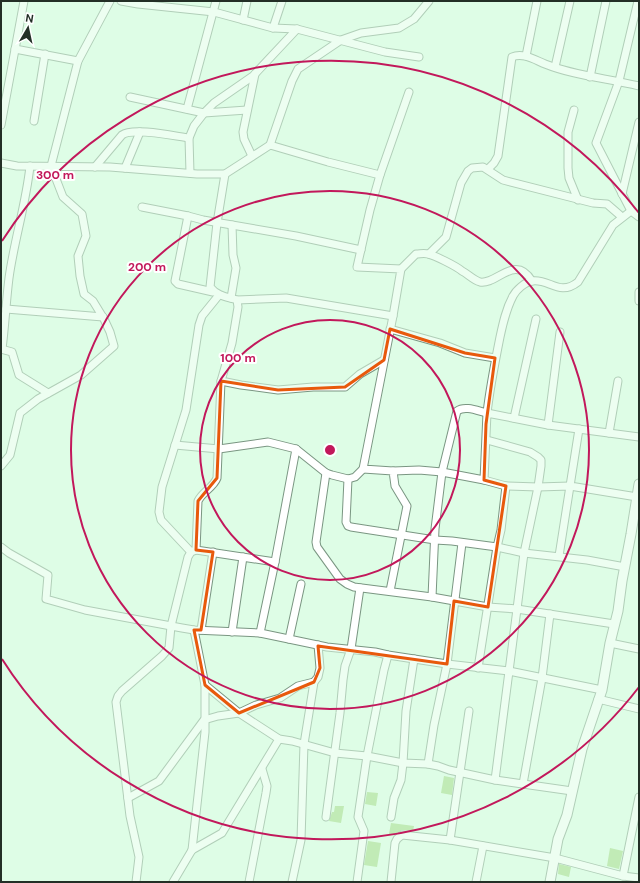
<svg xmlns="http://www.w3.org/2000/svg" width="640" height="883" font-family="'DM Sans',sans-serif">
  <rect width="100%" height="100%" fill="#defde6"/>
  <g fill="#9dd47c">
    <polygon points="444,776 454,778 452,795 441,793"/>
    <polygon points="367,792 378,793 376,806 365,804"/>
    <polygon points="335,806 344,806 341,823 329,821 332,812 334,812"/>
    <polygon points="391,823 414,826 413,831 402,830 395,834 389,834"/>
    <polygon points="368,841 381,843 377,867 364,865"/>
    <polygon points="610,848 623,851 619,869 607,866"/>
    <polygon points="559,864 571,867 569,877 558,874"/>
  </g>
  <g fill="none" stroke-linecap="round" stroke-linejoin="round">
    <g stroke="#7a9682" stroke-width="9">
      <g id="minor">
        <polyline points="121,1 138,4 214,12 273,28 297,29 385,52 419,57"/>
        <polyline points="638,1 619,81 596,143 631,211 639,217"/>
        <polyline points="243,20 247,1"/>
        <polyline points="273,28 282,1"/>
        <polyline points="15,49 78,61"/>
        <polyline points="526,56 537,1"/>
        <polyline points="555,67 570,1"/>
        <polyline points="590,77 606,1"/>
        <polyline points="130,97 204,113 247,110"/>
        <polyline points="187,109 216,1"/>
        <polyline points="574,110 568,132 568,168 569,178 578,200"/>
        <polyline points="34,121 45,54"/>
        <polyline points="1,125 24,1"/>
        <polyline points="270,145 328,162 380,175"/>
        <polyline points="252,156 244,139 243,132 255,74"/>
        <polyline points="1,163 17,166 110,167 197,174 225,174 270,145 292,81 298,69 341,40 361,33 399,28 414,19 429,1"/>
        <path d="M95,167L122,135C133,127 174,136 189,138"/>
        <polyline points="125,168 140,132"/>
        <path d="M488,169L494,163L498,156L512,57C523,52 535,60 545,64C575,76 607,78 639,86"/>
        <polyline points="190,173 189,138 194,126 204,113 214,103 253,76 297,29"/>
        <path d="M225,174L217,223L210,287C217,296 227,297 237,300L238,307L232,343L221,381L241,385L278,390L313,387H345L360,374L384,360"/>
        <polyline points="622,194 639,122"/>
        <polyline points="142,207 188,216 203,220 296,236 361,250"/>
        <polyline points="188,216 175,281 178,284 213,292"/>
        <polyline points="429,254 446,237 461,183 468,171 472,168 483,167 503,180 593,203 607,204 622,217"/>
        <path d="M401,269L416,254C420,254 424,253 428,254C434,255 456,266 462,271C468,274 473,280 480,282C497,285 515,253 532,281"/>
        <polyline points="639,292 639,301"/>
        <polyline points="231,298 236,268 233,255 232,225"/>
        <polyline points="237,300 286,298 393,316"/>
        <polyline points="6,309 103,317"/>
        <polyline points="390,329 440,343 465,353 495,358"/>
        <polyline points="1,349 12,352 19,375 48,393"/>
        <path d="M2,349C5,326 6,302 9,278C14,241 26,204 30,166"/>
        <path d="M221,381L217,478C213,488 203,491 198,501L196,550L275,562"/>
        <polyline points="514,418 536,319"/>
        <polyline points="548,425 560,332"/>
        <polyline points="579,429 570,486 637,497"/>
        <polyline points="609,433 618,381"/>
        <polyline points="175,445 219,449 268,442 296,449"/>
        <polyline points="1,466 10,455 20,413 38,399 81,375 114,346 110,332 104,319 93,301 84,294 80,276 78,256 86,236 82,214 63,197 51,166 78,61 110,1"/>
        <path d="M393,471L419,470L442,472L457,411C465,405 478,411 487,413C490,387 495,362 500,337C503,323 506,309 513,296C516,290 525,282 532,281C549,278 559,297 578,282L613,225L631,211"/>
        <polyline points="326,473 316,542 317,547 340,579 347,584 354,587 432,597 488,607 517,609 524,553 538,487 541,466 541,460 538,457 530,452 487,440"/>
        <polyline points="348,479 346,522 348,526 351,527 435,540 452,541 497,547 524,553 587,560 625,567"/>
        <polyline points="484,480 506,486 538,487 570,486 559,556"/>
        <polyline points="1,547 9,553 48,575 46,599 85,610 182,628 194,630 260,633 327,647 375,652 388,655 447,664 509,671 602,690"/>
        <polyline points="191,552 161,520 159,512 162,487 186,410 199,325 202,316 219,295"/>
        <polyline points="390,591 407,506 395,486 393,471 363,469 393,316 401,269 357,267 370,210 380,175 409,92"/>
        <polyline points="432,597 435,529 442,472 484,480 487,413 548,425 639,437"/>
        <polyline points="201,630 213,552"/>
        <polyline points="232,632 243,557"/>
        <polyline points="260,633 275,562 296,449 326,473 332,475 348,479 355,477 363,469"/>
        <polyline points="289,639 301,584"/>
        <polyline points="610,643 639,649"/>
        <polyline points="478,668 497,547 501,530 506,486"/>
        <polyline points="205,685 239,713 279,739 292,741 335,753 367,756 403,763 428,764 438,766 449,770 495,780 572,791"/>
        <polyline points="598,699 639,709"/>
        <polyline points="428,764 434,725 447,664 462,543"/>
        <polyline points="495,780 517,609 614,624"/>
        <polyline points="523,784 542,678 550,614"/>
        <polyline points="128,798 159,781 204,720 218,716 239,713 256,705 280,698 298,686 314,682 318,677 320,668 318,645"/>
        <polyline points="326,817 340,713 343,680 345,666 351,649 360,588"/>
        <polyline points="391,817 394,798 401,780 403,763 406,711 414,659"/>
        <polyline points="450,840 469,711"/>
        <polyline points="192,850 205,732 205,685 194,630"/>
        <polyline points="623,876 639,797"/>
        <polyline points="136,882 139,857 130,816 116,702 118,696 122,691 162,656 169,648 171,626 188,557 191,552 196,550"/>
        <polyline points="173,882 192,850 222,833 279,739"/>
        <polyline points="249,882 266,793 267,786 262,769"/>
        <polyline points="292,882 301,840 304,744 314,682"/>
        <polyline points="357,882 364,831 358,817 367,756 384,670 388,655"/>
        <polyline points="391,882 395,843 397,839 402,835 450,840 555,858 623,876 639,878"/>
        <polyline points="476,882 483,846"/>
      </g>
    </g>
    <g stroke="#7a9682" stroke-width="11">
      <polyline id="tertiary" points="550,882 558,839 567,815 582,749 602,690 610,643 618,611 622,581 631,534 639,484"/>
    </g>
    <use href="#minor" stroke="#fff" stroke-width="7"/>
    <use href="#tertiary" stroke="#fff" stroke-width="9"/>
  </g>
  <path d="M0 0H640V883H0ZM390,329L465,353L495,358L486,424L484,480L506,486L488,607L454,601L447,664L318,646L320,668L314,682L239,713L205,685L194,630H201L213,552L196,550L198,501L217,478L221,381L278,390L345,387L384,360Z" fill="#defde6" fill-opacity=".55" fill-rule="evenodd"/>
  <path fill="none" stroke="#e8590c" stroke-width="3" stroke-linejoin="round" d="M390,329L465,353L495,358L486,424L484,480L506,486L488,607L454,601L447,664L318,646L320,668L314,682L239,713L205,685L194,630H201L213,552L196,550L198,501L217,478L221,381L278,390L345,387L384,360Z"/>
  <g fill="none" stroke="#c2185b" stroke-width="2">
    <circle cx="330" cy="450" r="130"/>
    <circle cx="330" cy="450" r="259"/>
    <path d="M639 687A389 389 0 0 1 2 659M2 241A389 389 0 0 1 639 213"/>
  </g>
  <circle cx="330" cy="450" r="6" fill="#c2185b" stroke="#fff" stroke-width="2"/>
  <g font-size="12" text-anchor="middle" font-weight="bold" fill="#c2185b" stroke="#fff" stroke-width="4" stroke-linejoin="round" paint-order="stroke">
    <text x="55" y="179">300 m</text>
    <text x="147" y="271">200 m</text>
    <text x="238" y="362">100 m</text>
  </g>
  <rect width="640" height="883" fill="none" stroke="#232f26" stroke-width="4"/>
  <g transform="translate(28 28) rotate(9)" stroke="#ffffff" stroke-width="3" paint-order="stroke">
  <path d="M0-3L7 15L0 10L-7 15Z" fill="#232f26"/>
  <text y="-6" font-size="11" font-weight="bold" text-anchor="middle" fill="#232f26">N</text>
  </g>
</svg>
